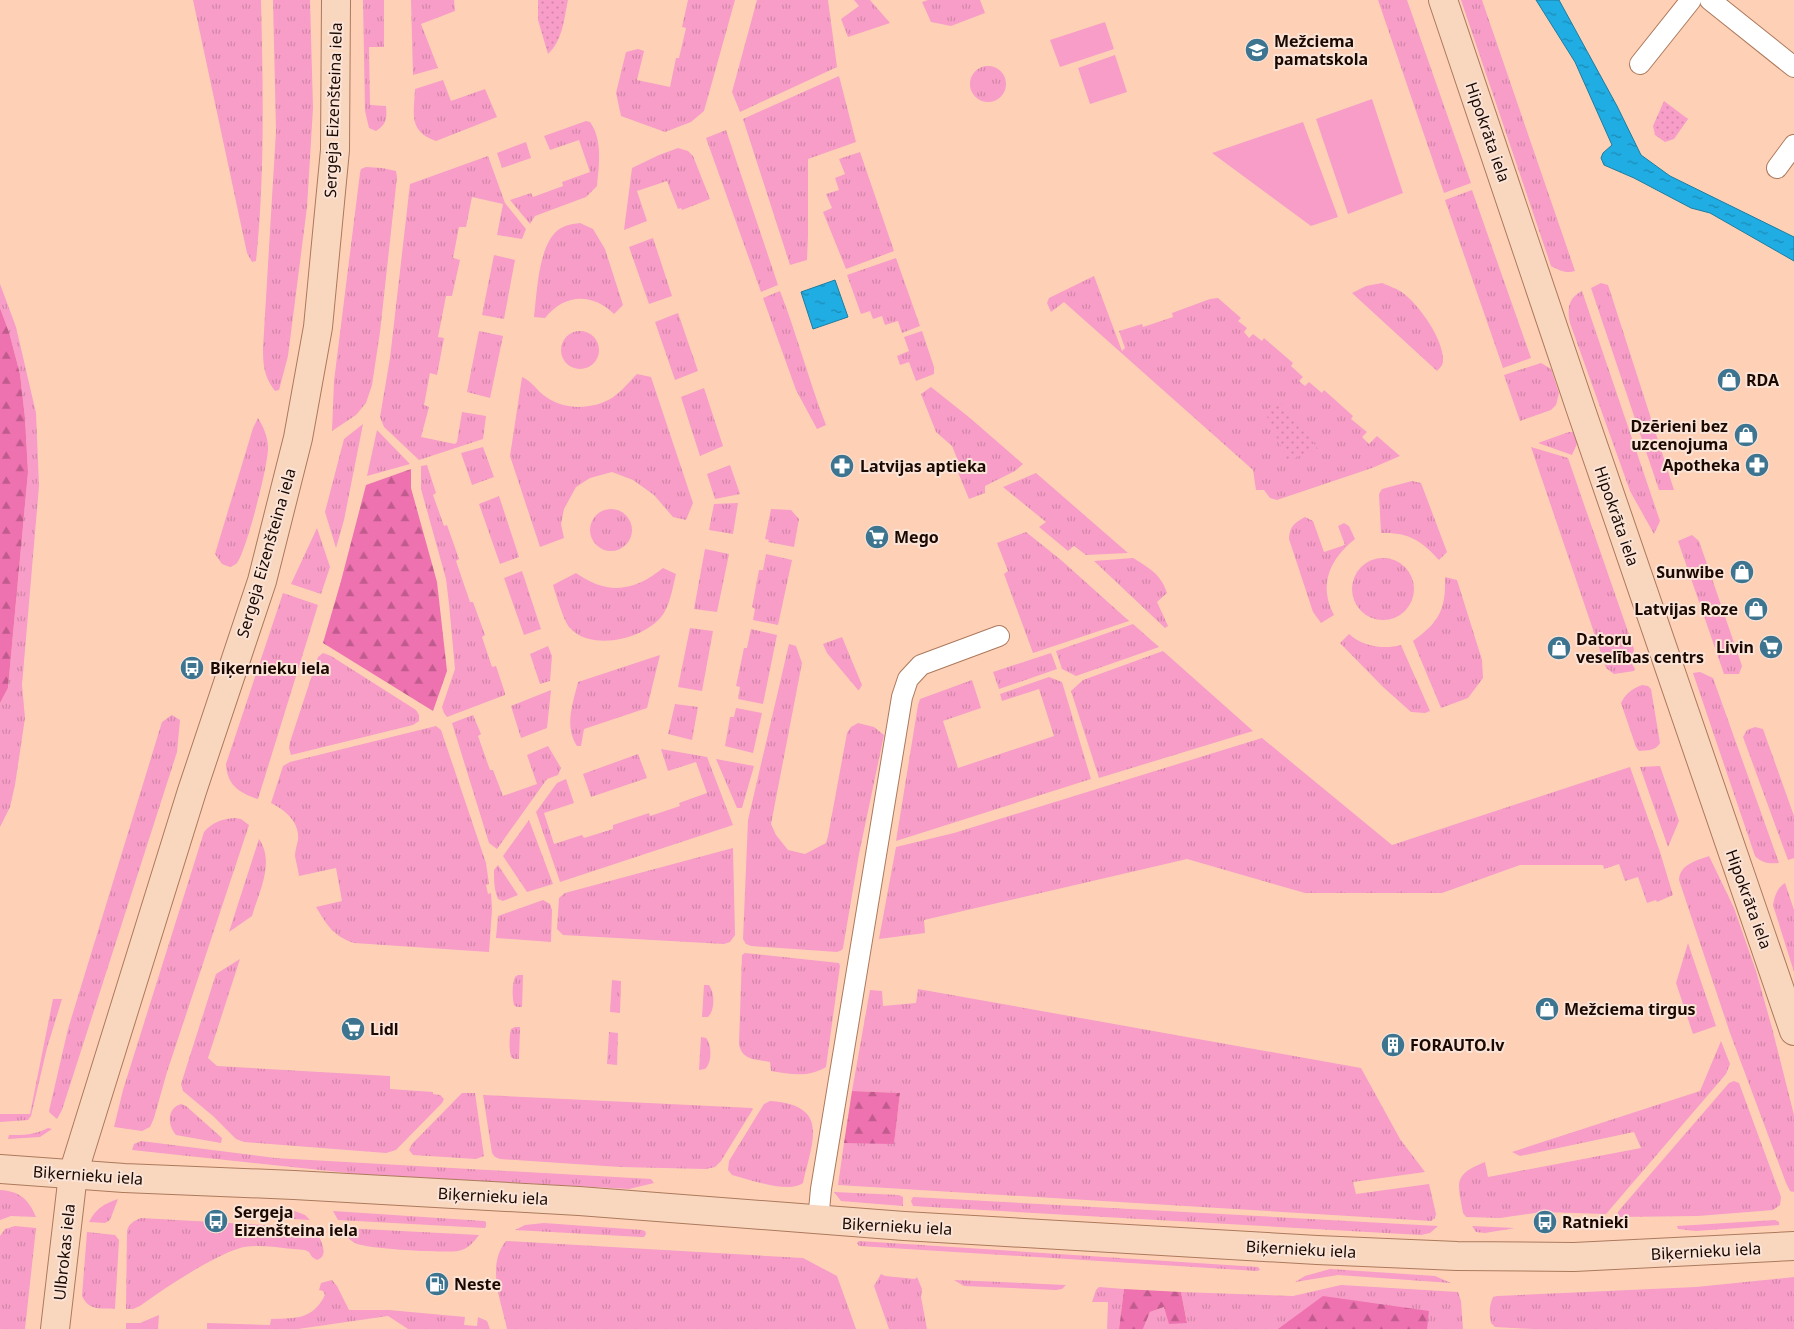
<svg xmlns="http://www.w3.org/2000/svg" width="1794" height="1329" font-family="'Noto Sans',sans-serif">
  <defs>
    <pattern id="grass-tufts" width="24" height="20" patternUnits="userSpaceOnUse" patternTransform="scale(1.25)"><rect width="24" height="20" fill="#f79dc7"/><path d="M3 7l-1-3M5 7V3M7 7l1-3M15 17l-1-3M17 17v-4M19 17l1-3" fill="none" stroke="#d386a9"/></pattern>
    <pattern id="forest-firs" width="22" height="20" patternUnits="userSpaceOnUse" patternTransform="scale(1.25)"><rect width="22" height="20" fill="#ee71b0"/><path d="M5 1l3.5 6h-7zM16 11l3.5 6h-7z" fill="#c05b8d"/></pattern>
    <pattern id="park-dots" width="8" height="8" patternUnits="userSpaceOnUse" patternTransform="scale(1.25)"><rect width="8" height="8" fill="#f79dc7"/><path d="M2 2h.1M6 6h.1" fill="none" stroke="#d386a9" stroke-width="1.8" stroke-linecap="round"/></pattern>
    <pattern id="water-ripples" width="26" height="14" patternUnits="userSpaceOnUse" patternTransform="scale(1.25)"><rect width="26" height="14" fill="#20ade3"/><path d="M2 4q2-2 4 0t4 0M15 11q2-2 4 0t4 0" fill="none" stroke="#1b8bb6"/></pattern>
  </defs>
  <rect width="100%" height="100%" fill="#fed1b7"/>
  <g fill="url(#grass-tufts)">
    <path d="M193,0H261C263,87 265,174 256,261L252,262L247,253Z"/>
    <path d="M273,0H310L313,108L307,207L288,356L279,390L275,391C264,377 263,365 263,348L276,131Z"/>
    <path d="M363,0H384V47H369L370,105L386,106C387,118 387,124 376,131L369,128L365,111Z"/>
    <polygon points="411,0 454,0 455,11 421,24 438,68 413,75"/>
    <polygon points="688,0 735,0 704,111 691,122 665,132 621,116 616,93 626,52 638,49 644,51 637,80 670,87 676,58 679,58 686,28 682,27"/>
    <polygon points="757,0 828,0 837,67 740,112 732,92"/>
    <polygon points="854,0 870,0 890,23 848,37 841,19 859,6"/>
    <polygon points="928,0 980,0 985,13 951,26 931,22 922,2"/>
    <polygon points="1378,0 1407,0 1471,183 1444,193"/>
    <path d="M1461,0H1482L1575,271C1566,274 1559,270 1551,266Z"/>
    <circle cx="988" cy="84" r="18"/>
    <polygon points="839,76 856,142 808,159 808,236 807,260 790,265 743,119"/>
    <path d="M443,80L451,101L485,89L497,117L436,141C408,131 414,114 415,89Z"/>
    <path d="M586,121L590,122C603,140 599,165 597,186L586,197L535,216L530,224L510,200L531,193L533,197L563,186L562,182L590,172L579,140L550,150L544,136Z"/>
    <polygon points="726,130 778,285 761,292 706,138"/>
    <polygon points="526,142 531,158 502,168 497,153"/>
    <polygon points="678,148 688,151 693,156 710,199 682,210 681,208 678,209 667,181 637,191 647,221 624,230 632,168 659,155"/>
    <polygon points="860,152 894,251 846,269 823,212 832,208 826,194 839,190 835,178 845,174 839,159"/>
    <polygon points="488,156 505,203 526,229 522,239 497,235 503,204 472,197 466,227 459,227 453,258 460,260 452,296 446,296 438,337 444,338 437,375 430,373 424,405 429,407 421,437 455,444 457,442 462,412 486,416 483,439 419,460 384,427 380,417 390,358 410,184"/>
    <polygon points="366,167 382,168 396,171 397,177 380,332 372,385 366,403 356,415 332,431 334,381 360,173 361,169"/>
    <polygon points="1472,190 1531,358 1503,368 1445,200"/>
    <path d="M580,223L593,229L605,249L623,305L614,314C592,292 564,294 545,318L534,317C537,293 538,246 558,230C565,225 572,224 580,223Z"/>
    <polygon points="653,238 672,296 649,304 629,247"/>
    <polygon points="494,255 515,260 504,319 482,315"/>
    <polygon points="896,258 920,326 902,333 898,321 885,325 882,316 873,319 870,311 861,314 847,275"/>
    <polygon points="1094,276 1122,351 1125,348 1119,331 1142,324 1143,327 1173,317 1172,313 1210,299 1218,298 1241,318 1238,321 1247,328 1244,332 1249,338 1253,334 1262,341 1264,338 1293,363 1291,366 1303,377 1299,381 1305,386 1309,382 1322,393 1324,390 1353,416 1351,419 1367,432 1362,437 1369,444 1377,436 1400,456 1372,468 1277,500 1270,498 1264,490 1256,490 1253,470 1064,302 1051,312 1047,303 1049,298"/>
    <path d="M1382,283C1389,286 1398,289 1403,293C1420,306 1444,340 1443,361C1443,365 1440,368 1437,371L1352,293L1366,286Z"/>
    <polygon points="1601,283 1608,285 1610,291 1674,490 1659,490 1591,288"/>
    <polygon points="0,284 16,327 36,413 39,486 22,685 25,718 15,785 10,807 0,827 0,703 8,688 28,472 25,418 20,374 9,332 0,308"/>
    <path d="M780,291C797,335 809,381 826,425L817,429L796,390L763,298Z"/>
    <path d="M1582,291L1660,521L1654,534L1630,491L1570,323C1567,309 1568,298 1582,291Z"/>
    <polygon points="678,313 698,371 675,380 655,322"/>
    <polygon points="479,331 503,336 490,398 467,392"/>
    <polygon points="922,331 934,367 934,374 916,381 909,362 900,365 897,356 909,351 904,337"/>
    <circle cx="580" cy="350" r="19"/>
    <polygon points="1541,363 1551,369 1559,393 1556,405 1551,410 1520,421 1504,375"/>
    <path d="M637,374L651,377L693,503L686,520L673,517L654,495L633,480L612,472L590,478L576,487L564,509L561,524L564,538L540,547L510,456L522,377C532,381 537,391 546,397C564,410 592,410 612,398C621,392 629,382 637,374Z"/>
    <polygon points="931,387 970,418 1023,464 1015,471 985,486 985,493 969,499 957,470 961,468 952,446 936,432 921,394"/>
    <polygon points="704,388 723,446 700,456 681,397"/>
    <path d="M258,418C263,426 268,437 268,447C269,463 246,552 237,563C236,564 231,567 230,567L222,564L215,554L253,428Z"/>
    <polygon points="363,424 344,520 336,548 325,512 344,439"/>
    <polygon points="377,430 410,464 367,476"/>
    <path d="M1569,432H1573C1581,440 1576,446 1572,455L1538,443Z"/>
    <polygon points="483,447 494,477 472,485 461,453"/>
    <polygon points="1531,447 1568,458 1634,649 1631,662 1635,669 1634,671 1614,674 1606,668"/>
    <polygon points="427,465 436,493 433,495 444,526 447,525 459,559 456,561 470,602 473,602 485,635 482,637 492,667 496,666 505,693 505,695 447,717 444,713 442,707 455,669 449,604 446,579 421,489 421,466"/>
    <polygon points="730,465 740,494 715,499 707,474"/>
    <polygon points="1036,473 1128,553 1086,555 1074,546 1068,551 1039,527 1046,522 1003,487"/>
    <path d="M1412,481L1421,483L1447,552L1439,560C1421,540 1408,532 1381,533L1379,494L1382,489Z"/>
    <polygon points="499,496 519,557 500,564 479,504"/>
    <polygon points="738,503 733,534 709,530 714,504"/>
    <circle cx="611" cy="530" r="21"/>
    <polygon points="771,509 791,510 799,519 794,547 768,542 769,540 765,539"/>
    <path d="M1305,517L1313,521L1324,552L1345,545L1338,526L1344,523L1349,526L1355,539C1330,559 1318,584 1334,615L1321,623L1313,612L1289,539C1290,526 1294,523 1305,517Z"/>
    <polygon points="317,528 330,567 321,594 291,584"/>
    <polygon points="1026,532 1061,560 1129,621 1033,653 1004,574 1008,571 997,543"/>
    <polygon points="1692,535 1699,541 1742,666 1739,674 1724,674 1678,541"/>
    <polygon points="705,549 729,554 717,612 694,609"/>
    <polygon points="766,554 792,560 778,625 753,620 755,609 752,607 759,570 763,570"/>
    <path d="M1133,558C1149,568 1161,574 1167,593L1157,602L1168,626L1165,628L1094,561Z"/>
    <circle cx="1383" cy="589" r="31"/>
    <path d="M663,568L676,574C673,586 671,600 665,611C651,638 592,653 570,628C564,622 556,595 553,585L576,573C607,595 634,592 663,568Z"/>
    <polygon points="522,571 541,629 524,635 504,578"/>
    <path d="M1445,577L1457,580L1482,660L1483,678L1468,698L1441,708L1413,641C1439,622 1446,610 1445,577Z"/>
    <path d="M283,593L318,605L258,799C239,793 227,785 226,764Z"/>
    <polygon points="1133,624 1159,647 1076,676 1062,669 1056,651"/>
    <polygon points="690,628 713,631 702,691 678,687"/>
    <polygon points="751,629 777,635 763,704 738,699 740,687 736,686 744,648 747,648"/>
    <path d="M1349,634C1362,646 1383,650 1401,645L1430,711L1425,713L1411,712L1383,687L1340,643Z"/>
    <polygon points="842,637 862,685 859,690 858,690 827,653 823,644"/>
    <polygon points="789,644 796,646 802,663 771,824 776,835 788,850 805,854 826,843 828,836 847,733 851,727 858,723 874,727 884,735 859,854 843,948 842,950 837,952 751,946 746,944 743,939 748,820"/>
    <polygon points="548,646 552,656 550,681 540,684 530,654"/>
    <polygon points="1163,651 1253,731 1099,778 1071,691 1083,680"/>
    <polygon points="323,653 331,656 416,710 419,715 419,721 413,725 291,755 289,748 290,742 318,657"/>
    <polygon points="1051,653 1057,669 999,689 993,672"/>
    <path d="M660,655L647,708L584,729L581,746H577C564,726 573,703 578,682Z"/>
    <path d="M1700,672L1713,678L1779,863C1769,864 1762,863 1755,856L1693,673Z"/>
    <polygon points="1049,677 1062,682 1091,779 896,841 918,705 920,699 972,680 981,708 943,721 958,768 1054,736 1039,689 1002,701 1000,694"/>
    <path d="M1642,685L1648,686L1651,689L1660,743C1656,751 1647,750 1639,751L1636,747L1621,703C1626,693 1632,689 1642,685Z"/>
    <polygon points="551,690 547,728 521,738 511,706"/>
    <polygon points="675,704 698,707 692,740 668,734"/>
    <polygon points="736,708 762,713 753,753 725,746 730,717 734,717"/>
    <polygon points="172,715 180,720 177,752 62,1110 57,1119 50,1113 49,1111 68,1029 162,722"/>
    <polygon points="473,715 481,734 478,736 490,770 493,770 503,796 537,784 527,755 548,746 561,768 558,775 547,779 497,849 489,843 452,723"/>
    <path d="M436,726L441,730L486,863L489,884L486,885L488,894L491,893L492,910L489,952L354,943C333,936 327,925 316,907L342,901L336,868L299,876C298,869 296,862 295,856C295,850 297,845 298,840C300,822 285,810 271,803L283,766L290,762Z"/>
    <polygon points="1755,727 1763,729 1794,816 1794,858 1788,860 1743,737 1747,730"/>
    <polygon points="1262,738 1392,845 1630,767 1660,852 1673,895 1657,902 1656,900 1647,903 1638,877 1625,881 1619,864 1604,869 1603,865 1520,865 1442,893 1305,893 1187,859 924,920 925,933 879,939 896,847 954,833"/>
    <polygon points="661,749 707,757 733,825 560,882 536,812 557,783 566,779 574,803 544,813 554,844 582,835 584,838 613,829 613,825 649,813 650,816 680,806 679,803 707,793 696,762 668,771"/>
    <polygon points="638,754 647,778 591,797 583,774"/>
    <polygon points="716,759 754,766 742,808 737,808"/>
    <polygon points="1660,766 1679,821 1668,847 1640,767"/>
    <path d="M235,818L241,819L249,825L167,1072L154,1118L150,1127L142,1131L114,1127L123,1090L204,832C213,822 221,819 235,818Z"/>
    <polygon points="529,820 553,884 527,892 503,856"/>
    <path d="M259,839C275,862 259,892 252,916L229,932Z"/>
    <polygon points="733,848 735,935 730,942 724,944 563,935 557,929 559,898 565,893"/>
    <path d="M1709,856L1734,908L1756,971L1772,1028L1794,1115V1192L1790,1191L1786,1183L1730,1033L1679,880C1680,864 1696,861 1709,856Z"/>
    <path d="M498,865L518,895L503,901L498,899C494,890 494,880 494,870Z"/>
    <path d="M1785,883L1794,910V972L1773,905C1775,895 1777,888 1785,883Z"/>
    <polygon points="543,900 550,904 552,910 551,942 496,938 498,916"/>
    <polygon points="1688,943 1716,1026 1693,1034 1676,983"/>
    <path d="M745,953L839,963L840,966L826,1067C807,1078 791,1074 771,1071L770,1062C756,1059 742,1061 739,1044L742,955Z"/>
    <polygon points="240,959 208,1058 217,1066 390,1076 390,1089 433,1092 433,1094 440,1095 444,1099 442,1103 396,1150 386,1153 244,1142 236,1139 213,1116 183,1091 181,1084 216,974"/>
    <path d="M518,975H523L522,1007H517L514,1005C512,996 512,985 515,977Z"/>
    <polygon points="612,980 621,981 620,1013 610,1012"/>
    <path d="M704,985H709C715,993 715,1010 708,1017H702Z"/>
    <polygon points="918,989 1361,1068 1400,1139 1425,1172 1353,1182 1356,1194 1429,1184 1436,1214 1435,1218 1431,1221 838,1185 844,1143 894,1143 900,1093 852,1091 870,990 882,991 883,1006 916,1003"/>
    <polygon points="53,999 62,999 47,1048 31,1116 28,1120 0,1122 0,1114 30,1114"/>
    <path d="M515,1027H520L519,1059H514L511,1057C509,1049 509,1037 511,1029Z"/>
    <polygon points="609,1032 618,1033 617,1065 607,1064"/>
    <path d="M701,1037L706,1038C712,1045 712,1063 705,1069L699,1070Z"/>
    <path d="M1721,1041L1730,1064L1726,1074L1606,1214L1542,1212L1500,1218L1466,1217L1463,1213C1458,1183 1452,1175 1485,1162L1488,1177L1641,1148L1634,1132L1520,1156L1512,1152L1700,1091Z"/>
    <polygon points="1734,1081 1739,1083 1781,1197 1780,1205 1773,1210 1698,1216 1620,1217 1618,1216 1618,1212 1622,1207 1729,1083"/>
    <polygon points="462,1093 475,1093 484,1156 476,1159 413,1155 409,1150 412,1144"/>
    <polygon points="483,1095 752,1108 753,1109 721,1161 715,1167 706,1169 620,1167 500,1159 495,1157 492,1153"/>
    <path d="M770,1101C831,1105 812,1141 803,1183C789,1194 748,1179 732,1175L728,1170L729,1161L764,1104Z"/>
    <path d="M181,1104L186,1106L222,1138L221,1143L176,1135C167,1125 167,1108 181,1104Z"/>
    <path d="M48,1128L52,1129L40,1137L8,1139L9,1135C23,1135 35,1135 48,1128Z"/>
    <polygon points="141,1141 275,1158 651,1179 654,1183 629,1189 358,1174 132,1150 134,1144"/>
    <path d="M0,1190C20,1191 29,1200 36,1217L11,1216L0,1220Z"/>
    <polygon points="834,1192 899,1195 903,1197 903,1206 841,1201"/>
    <polygon points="913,1197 1438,1226 1430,1233 1421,1235 913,1206 911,1201"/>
    <path d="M118,1199L110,1220L105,1223L89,1222C96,1208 104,1204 118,1199Z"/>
    <polygon points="292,1210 305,1215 310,1220 262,1217 276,1212"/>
    <polygon points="333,1211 484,1221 486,1222 486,1226 485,1228 338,1220"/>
    <path d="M141,1218L315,1228C319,1238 331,1255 317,1260L312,1257L309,1252L305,1250C284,1249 259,1243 240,1248C213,1256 163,1289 140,1306L133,1309H126L127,1231C129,1223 134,1221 141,1218Z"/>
    <polygon points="1775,1220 1779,1222 1779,1225 1696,1231 1678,1229 1677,1226"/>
    <polygon points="544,1223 642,1230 645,1231 646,1234 644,1237 641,1237 515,1230 525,1225"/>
    <polygon points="15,1226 36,1228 25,1329 0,1329 0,1236 5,1229"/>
    <polygon points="1472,1226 1515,1228 1485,1233 1476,1232"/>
    <path d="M343,1229V1228L479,1235C474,1242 468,1249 458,1251C444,1253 365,1249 355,1243C348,1239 346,1235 343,1229Z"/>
    <path d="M87,1232L115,1235L119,1240L115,1309C100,1308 89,1311 82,1296Z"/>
    <path d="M506,1241L803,1258L837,1276L856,1329H507C501,1300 486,1266 506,1241Z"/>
    <polygon points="859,1241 1258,1267 1260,1270 1257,1271 859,1246 857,1243"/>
    <polygon points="1330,1269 1435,1276 1451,1283 1338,1275 1295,1282 1305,1276"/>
    <polygon points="881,1274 885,1276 915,1279 917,1277 922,1289 921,1297 927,1329 889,1329 874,1286"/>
    <path d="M1794,1277V1329H1533L1495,1327L1491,1323C1489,1314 1489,1306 1493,1297L1497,1296L1696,1287Z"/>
    <path d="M332,1280L337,1286L349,1310H389L465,1317L464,1325L477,1326L478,1317L487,1321L490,1329H408L388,1316L298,1329H207V1323L270,1325L271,1319C297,1318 312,1320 325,1295L323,1291L319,1290L321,1283Z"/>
    <polygon points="954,1280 1066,1285 1062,1289 1056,1290 964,1286"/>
    <polygon points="1341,1285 1458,1292 1461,1301 1463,1329 1143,1329 1150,1312 1164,1307 1187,1322 1181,1292 1293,1296"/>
    <polygon points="1099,1287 1124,1289 1119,1329 1107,1329 1108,1302 1092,1302 1096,1290"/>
    <polygon points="159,1315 158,1329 126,1329 126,1323 140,1323"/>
  </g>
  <g fill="url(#forest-firs)">
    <polygon points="0,308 9,332 20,374 25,418 28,472 8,688 0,703"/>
    <polygon points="411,469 411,488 437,582 447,671 433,711 323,643 341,581 366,485"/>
    <polygon points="852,1091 900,1093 894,1144 844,1143"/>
    <polygon points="1124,1289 1181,1292 1187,1323 1169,1324 1164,1307 1150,1312 1143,1329 1119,1329"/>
    <polygon points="1323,1296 1429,1311 1427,1329 1278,1329"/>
  </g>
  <g fill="url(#park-dots)">
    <path d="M538,0H568C564,19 563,40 548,54L538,20Z"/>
    <polygon points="1664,101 1688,119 1674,139 1665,142 1655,135 1653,126"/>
    <polygon points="1282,403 1297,425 1305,431 1318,449 1288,461 1264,410"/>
  </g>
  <g fill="#f79dc7">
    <polygon points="1105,22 1114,49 1060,67 1050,40"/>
    <polygon points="1115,55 1127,92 1090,104 1078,68"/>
    <polygon points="1372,99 1403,193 1348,214 1316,119"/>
    <polygon points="1303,122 1338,217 1311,226 1212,153"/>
  </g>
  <g fill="url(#water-ripples)" stroke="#1e7c9f">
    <polygon points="1536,0 1559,0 1617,106 1641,155 1670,176 1794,237 1794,261 1710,213 1691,208 1634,178 1604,165 1601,158 1603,153 1612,145 1575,62"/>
    <polygon points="835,280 848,317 813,329 801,292"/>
  </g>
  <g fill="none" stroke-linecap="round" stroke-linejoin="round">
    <g stroke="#ac795c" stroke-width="22">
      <g id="street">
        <polyline points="1710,0 1794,67"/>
        <polyline points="1640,64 1691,0"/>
        <polyline points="1777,168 1794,145"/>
        <polyline points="818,1221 821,1189 902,697 908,679 921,665 999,636"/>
      </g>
    </g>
    <g stroke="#ac795c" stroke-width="30">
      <g id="secondary">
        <polyline points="1443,0 1581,410 1794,1031"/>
        <polyline points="0,1169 124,1178 294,1185 579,1201 904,1226 1317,1250 1457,1256 1574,1257 1794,1246"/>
        <polyline points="55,1329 73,1174 192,791 262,581 298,438 318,327 335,150 336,0"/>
      </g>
    </g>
    <use href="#street" stroke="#fff" stroke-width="20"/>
    <use href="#secondary" stroke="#f9d7bf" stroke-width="28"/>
  </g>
  <defs>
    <g id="school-disc" transform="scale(1.25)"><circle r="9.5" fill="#3d748f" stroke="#fae3d7"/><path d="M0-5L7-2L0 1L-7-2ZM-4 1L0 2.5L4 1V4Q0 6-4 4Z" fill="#fff"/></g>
    <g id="shop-disc" transform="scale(1.25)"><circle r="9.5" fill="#3d748f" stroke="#fae3d7"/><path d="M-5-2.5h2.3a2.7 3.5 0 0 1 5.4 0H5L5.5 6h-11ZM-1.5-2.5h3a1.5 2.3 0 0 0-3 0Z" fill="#fff"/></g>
    <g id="pharmacy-disc" transform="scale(1.25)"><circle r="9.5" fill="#3d748f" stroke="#fae3d7"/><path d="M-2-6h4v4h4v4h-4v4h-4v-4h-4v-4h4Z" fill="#fff"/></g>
    <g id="supermarket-disc" transform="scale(1.25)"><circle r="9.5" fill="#3d748f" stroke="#fae3d7"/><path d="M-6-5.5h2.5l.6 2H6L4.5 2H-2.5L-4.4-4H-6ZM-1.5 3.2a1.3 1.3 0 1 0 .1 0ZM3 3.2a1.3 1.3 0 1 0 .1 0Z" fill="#fff"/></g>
    <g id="bus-disc" transform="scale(1.25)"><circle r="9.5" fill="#3d748f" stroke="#fae3d7"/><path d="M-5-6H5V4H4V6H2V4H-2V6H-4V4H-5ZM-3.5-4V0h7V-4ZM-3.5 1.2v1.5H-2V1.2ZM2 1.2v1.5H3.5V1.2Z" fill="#fff"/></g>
    <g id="building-disc" transform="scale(1.25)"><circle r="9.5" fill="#3d748f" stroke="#fae3d7"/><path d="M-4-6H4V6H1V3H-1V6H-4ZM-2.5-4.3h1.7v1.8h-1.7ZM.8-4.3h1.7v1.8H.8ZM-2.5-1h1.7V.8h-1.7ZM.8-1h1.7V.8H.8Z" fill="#fff"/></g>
    <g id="fuel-disc" transform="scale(1.25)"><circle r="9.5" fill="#3d748f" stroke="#fae3d7"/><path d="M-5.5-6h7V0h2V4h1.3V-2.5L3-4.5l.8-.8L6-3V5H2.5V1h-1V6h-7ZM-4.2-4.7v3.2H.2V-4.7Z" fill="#fff"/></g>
  </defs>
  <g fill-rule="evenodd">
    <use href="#school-disc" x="1257" y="50"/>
    <use href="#shop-disc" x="1729" y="380"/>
    <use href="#shop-disc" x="1746" y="435"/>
    <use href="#pharmacy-disc" x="1757" y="465"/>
    <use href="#pharmacy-disc" x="842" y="466"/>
    <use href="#supermarket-disc" x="877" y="537"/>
    <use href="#shop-disc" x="1742" y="572"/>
    <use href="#shop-disc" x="1756" y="609"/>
    <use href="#supermarket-disc" x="1771" y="647"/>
    <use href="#shop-disc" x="1559" y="648"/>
    <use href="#bus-disc" x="192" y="668"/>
    <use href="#shop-disc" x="1547" y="1009"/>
    <use href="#supermarket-disc" x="353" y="1029"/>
    <use href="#building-disc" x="1393" y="1045"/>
    <use href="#bus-disc" x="216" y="1221"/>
    <use href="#bus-disc" x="1545" y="1222"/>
    <use href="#fuel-disc" x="437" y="1284"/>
  </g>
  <g text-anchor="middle" stroke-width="4" stroke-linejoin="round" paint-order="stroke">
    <g font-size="16" font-weight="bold" fill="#1b0901" stroke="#fae3d7" text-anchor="start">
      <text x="1274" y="47">Mežciema<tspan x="1274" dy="18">pamatskola</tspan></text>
      <text x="1746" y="386">RDA</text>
      <text x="1728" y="432" text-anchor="end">Dzērieni bez<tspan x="1728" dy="18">uzcenojuma</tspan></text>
      <text x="1740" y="471" text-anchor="end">Apotheka</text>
      <text x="860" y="472">Latvijas aptieka</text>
      <text x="894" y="543">Mego</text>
      <text x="1724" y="578" text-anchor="end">Sunwibe</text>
      <text x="1738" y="615" text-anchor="end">Latvijas Roze</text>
      <text x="1576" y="645">Datoru<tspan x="1576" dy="18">veselības centrs</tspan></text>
      <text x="1754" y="653" text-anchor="end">Livin</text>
      <text x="210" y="674">Biķernieku iela</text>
      <text x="1564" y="1015">Mežciema tirgus</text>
      <text x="370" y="1035">Lidl</text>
      <text x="1410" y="1051">FORAUTO.lv</text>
      <text x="234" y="1218">Sergeja<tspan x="234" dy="18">Eizenšteina iela</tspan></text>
      <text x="1562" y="1228">Ratnieki</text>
      <text x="454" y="1290">Neste</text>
    </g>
    <g font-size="16" fill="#1b0901" stroke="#fae3d7">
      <text transform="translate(333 110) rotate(-88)" y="6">Sergeja Eizenšteina iela</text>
      <text transform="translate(1488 132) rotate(71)" y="6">Hipokrāta iela</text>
      <text transform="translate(1617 516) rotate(71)" y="6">Hipokrāta iela</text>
      <text transform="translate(266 553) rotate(-74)" y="6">Sergeja Eizenšteina iela</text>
      <text transform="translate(1749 899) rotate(70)" y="6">Hipokrāta iela</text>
      <text transform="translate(88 1175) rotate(4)" y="6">Biķernieku iela</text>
      <text transform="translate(493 1196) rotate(3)" y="6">Biķernieku iela</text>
      <text transform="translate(897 1226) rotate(3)" y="6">Biķernieku iela</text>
      <text transform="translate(1301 1249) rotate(3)" y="6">Biķernieku iela</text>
      <text transform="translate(1706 1251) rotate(-3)" y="6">Biķernieku iela</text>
      <text transform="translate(64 1252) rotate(-84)" y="6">Ulbrokas iela</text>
    </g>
  </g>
</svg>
